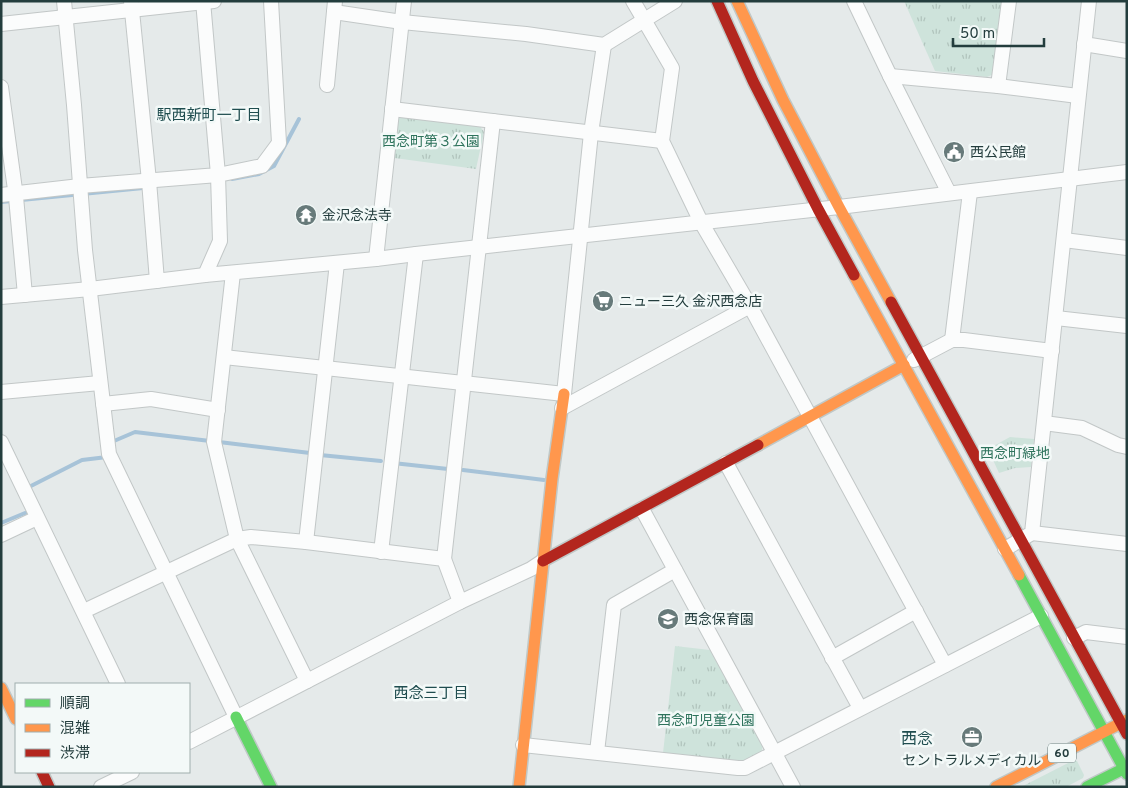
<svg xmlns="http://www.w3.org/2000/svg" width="1128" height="788" font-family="Overpass,'Noto Sans JP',sans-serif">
  <defs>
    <pattern id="grass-tufts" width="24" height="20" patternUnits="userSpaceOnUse" patternTransform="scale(1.25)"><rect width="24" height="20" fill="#cee3db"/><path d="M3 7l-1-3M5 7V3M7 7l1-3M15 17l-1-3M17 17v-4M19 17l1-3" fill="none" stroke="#b1c4bd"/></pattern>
  </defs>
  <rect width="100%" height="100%" fill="#e5eaea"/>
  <g fill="url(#grass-tufts)">
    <polygon points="904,1 1002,1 994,74 987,77 935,71"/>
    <polygon points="397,114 479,125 484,132 476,169 387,157"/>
    <polygon points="1010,437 1034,439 1031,467 1015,468 999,473 988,449"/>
    <polygon points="675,646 710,650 763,746 761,753 743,762 663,753"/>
    <polygon points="1074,760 1077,761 1084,775 1083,778 1066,787 1021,787"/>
  </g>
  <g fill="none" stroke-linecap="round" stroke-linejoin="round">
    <g stroke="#a7c3d8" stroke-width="4">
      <polyline points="232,179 259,174 274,166 299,119"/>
      <polyline points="1,202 143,188"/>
      <polyline points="114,441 135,432 210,441"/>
      <polyline points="219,442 310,453"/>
      <polyline points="320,455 381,461"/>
      <polyline points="393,463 448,469"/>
      <polyline points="463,470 544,480"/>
      <polyline points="27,488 82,460 107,457"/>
      <polyline points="1,523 25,513"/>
    </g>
    <g stroke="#c2c7c7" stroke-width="16">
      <g id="street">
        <polyline points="64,1 74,105 85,250 109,454 236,717"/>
        <polyline points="131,1 149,181 157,281"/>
        <polyline points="271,1 279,143 262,166 218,175 220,241 205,275 376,259 416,254 839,207 1127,172"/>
        <polyline points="633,1 672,68 662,141 701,222 750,306 945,665"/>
        <polyline points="854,1 890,76 949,193"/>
        <polyline points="334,12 402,22 526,34 604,45 675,1"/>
        <polyline points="1,24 214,1"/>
        <polyline points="1084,44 1127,51"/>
        <polyline points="890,76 998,86 1078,96"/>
        <polyline points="327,85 335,1"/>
        <polyline points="998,86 1009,1"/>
        <polyline points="1,87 16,197 25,295"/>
        <polyline points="392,109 662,141"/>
        <polyline points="1,195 80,186 218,175 203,1"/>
        <polyline points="1064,240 1127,248"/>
        <polyline points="376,259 404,1"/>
        <polyline points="233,273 214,442 237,539 307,681"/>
        <polyline points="1,297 90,289 205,275"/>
        <polyline points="1056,318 1127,326"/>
        <polyline points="952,340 970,192"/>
        <polyline points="224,357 564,394 591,133 604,45"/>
        <polyline points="914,360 952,340 964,340 1052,351"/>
        <polyline points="1,392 100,383"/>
        <polyline points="103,404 151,399 218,410"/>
        <polyline points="562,408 750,306"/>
        <polyline points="1044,423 1082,428 1118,445 1127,447"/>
        <polyline points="1,442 118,684"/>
        <polyline points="726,463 860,708"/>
        <polyline points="642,509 793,787"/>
        <polyline points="1032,533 1127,544"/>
        <polyline points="1,535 37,518"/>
        <polyline points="306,542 337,263"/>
        <path d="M1005,549L1032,533C1052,356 1069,178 1089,1"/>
        <polyline points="381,552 416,254"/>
        <polyline points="444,559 493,121"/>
        <polyline points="84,611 237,539 251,537 306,542 444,559 460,602"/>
        <polyline points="1074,638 1086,632 1127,637"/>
        <polyline points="832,658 916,611"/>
        <polyline points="189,742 460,602 531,569 543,561"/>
        <polyline points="523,745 738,768 745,768 1041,616"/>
        <polyline points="597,752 614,605 675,570"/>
        <polyline points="101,787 132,772"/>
      </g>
    </g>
    <g stroke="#c0c8c7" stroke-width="14">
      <g id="fast">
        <polyline points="1019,575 1127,774"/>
        <polyline points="236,717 271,787"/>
        <polyline points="1087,787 1127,767"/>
      </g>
    </g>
    <g stroke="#c0c8c7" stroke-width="14">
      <g id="slow">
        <polyline points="737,1 783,100 839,207 891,302"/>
        <polyline points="854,275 1019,575"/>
        <polyline points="758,445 904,365"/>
        <polyline points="1,688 16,719"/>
        <polyline points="519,787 552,479 564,394"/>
        <polyline points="996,787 1127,720"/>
      </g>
    </g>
    <g stroke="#c0c8c7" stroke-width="14">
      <g id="jam">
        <polyline points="717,1 753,81 818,209 854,275"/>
        <polyline points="891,302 1127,734"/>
        <polyline points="543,561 758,445"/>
        <polyline points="42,772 49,787"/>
      </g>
    </g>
    <use href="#street" stroke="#fbfcfc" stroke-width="14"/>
    <use href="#fast" stroke="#63d668" stroke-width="11"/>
    <use href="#slow" stroke="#ff974d" stroke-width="11"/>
    <use href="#jam" stroke="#b3261e" stroke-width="11"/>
  </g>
  <defs>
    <g id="civic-disc" transform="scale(1.125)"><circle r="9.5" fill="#677a7a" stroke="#f3f9f8"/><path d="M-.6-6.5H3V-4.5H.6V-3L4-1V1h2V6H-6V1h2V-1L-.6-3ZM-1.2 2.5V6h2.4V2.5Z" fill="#fff"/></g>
    <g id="temple-disc" transform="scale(1.125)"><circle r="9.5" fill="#677a7a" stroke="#f3f9f8"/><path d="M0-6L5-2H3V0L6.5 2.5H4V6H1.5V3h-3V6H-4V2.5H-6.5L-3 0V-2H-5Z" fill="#fff"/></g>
    <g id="supermarket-disc" transform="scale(1.125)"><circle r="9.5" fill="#677a7a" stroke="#f3f9f8"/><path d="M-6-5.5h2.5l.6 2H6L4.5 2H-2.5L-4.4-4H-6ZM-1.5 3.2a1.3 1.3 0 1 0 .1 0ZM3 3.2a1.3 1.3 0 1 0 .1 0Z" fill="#fff"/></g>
    <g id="school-disc" transform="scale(1.125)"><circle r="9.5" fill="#677a7a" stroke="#f3f9f8"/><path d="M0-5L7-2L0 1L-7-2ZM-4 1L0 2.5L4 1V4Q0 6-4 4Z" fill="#fff"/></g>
    <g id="office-disc" transform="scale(1.125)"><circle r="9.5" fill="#677a7a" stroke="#f3f9f8"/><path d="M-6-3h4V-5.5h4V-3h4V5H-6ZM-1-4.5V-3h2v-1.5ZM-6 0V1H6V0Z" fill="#fff"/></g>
  </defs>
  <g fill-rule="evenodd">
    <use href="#civic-disc" x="954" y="152"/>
    <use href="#temple-disc" x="306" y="215"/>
    <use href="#supermarket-disc" x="603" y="301"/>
    <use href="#school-disc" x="668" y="619"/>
    <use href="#office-disc" x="972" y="737"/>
  </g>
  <g text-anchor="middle" stroke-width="5" stroke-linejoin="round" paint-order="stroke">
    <rect fill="#f3f9f8" stroke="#617575" stroke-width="1" x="1048" y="743.5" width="28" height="19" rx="4"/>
    <g font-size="12" font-weight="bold" fill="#233d3d">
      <text x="1062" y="757">60</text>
    </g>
    <g font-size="14" fill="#2e735c" stroke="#f3f9f8">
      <text x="431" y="146">西念町第３公園</text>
      <text x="1015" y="458">西念町緑地</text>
      <text x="706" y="725">西念町児童公園</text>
    </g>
    <g font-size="14" fill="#233d3d" stroke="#f3f9f8" text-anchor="start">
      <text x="970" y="157">西公民館</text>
      <text x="322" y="220">金沢念法寺</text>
      <text x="619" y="306">ニュー三久 金沢西念店</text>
      <text x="684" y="624">西念保育園</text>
      <text x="972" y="765" text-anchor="middle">セントラルメディカル</text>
    </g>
    <g font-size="15" fill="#1f4d4f" stroke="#f3f9f8">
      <text x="209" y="120">駅西新町一丁目</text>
      <text x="431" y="698">西念三丁目</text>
    </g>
    <g font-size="16" fill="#1f4d4f" stroke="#f3f9f8">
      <text x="917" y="744">西念</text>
    </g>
  </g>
  <rect width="1128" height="788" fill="none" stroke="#233d3d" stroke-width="5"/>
  <rect x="15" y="683" width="175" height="90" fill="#f3f9f8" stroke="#a0aead"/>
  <rect x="25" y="699" width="25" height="8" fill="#63d668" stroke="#a0aead"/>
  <text x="60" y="708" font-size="15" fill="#233d3d">順調</text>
  <rect x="25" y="724" width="25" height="8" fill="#ff974d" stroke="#a0aead"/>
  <text x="60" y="733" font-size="15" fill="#233d3d">混雑</text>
  <rect x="25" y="749" width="25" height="8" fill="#b3261e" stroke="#a0aead"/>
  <text x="60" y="758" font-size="15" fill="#233d3d">渋滞</text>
  <path d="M953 38v8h91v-8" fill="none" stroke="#233d3d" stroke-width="2.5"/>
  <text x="960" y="38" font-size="15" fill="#233d3d" stroke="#f3f9f8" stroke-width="4" paint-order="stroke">50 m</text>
</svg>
